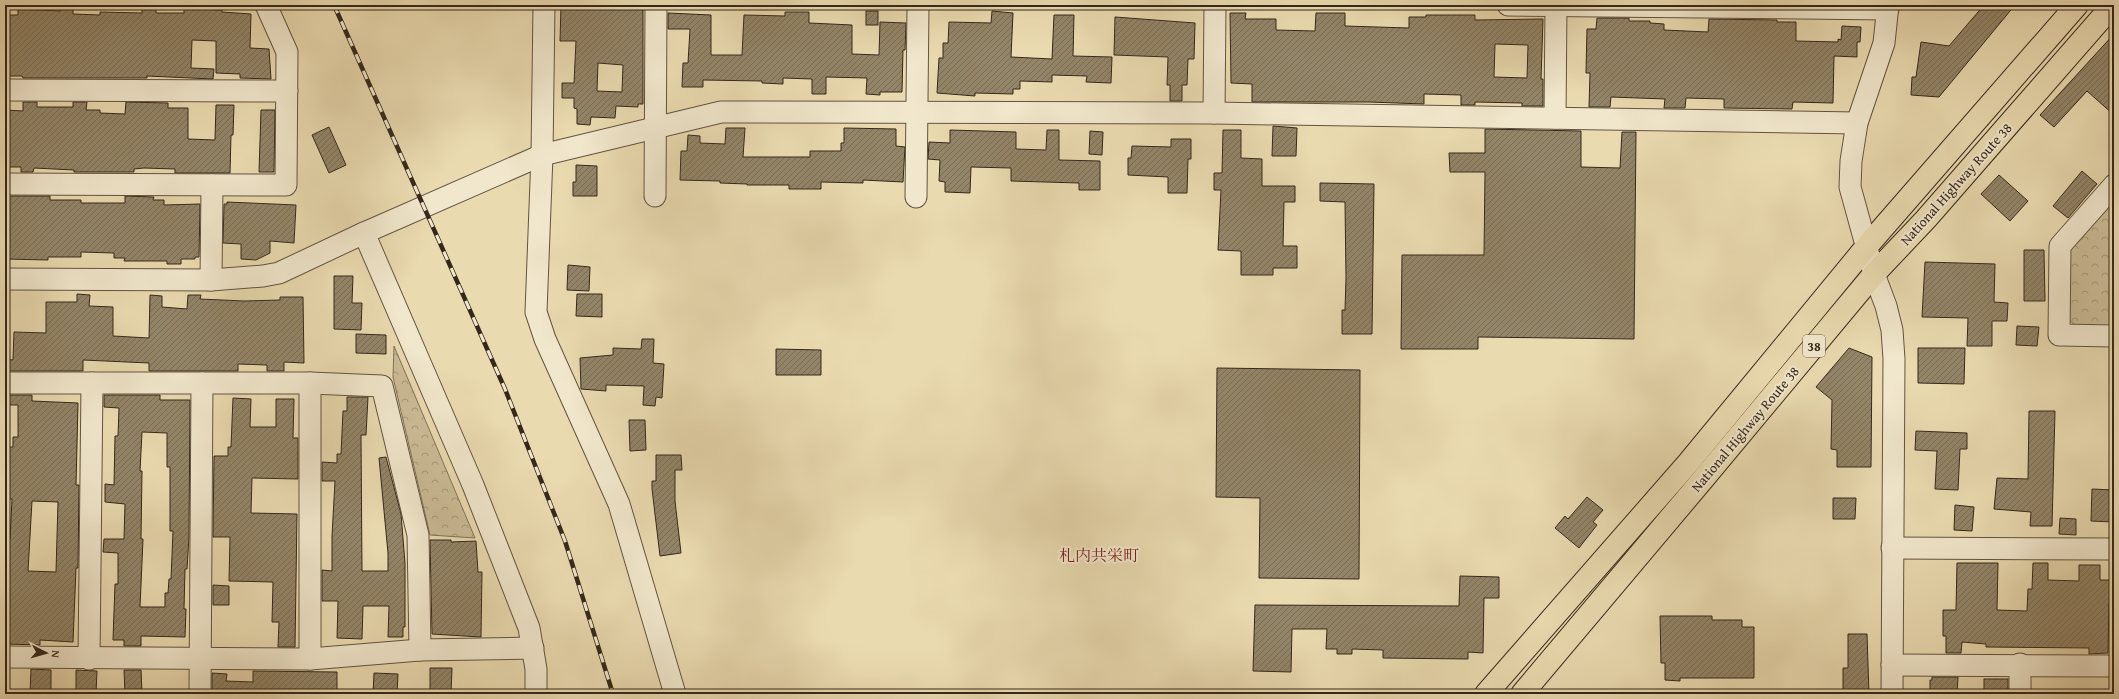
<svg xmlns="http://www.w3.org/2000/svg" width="2119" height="699" font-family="'Gentium Book Plus','Noto Serif JP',serif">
  <defs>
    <pattern id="park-crowns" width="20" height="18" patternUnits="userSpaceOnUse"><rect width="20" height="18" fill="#cbbc97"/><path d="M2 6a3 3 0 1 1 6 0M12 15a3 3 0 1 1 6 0" fill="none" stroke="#a6997a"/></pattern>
    <pattern id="building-hatch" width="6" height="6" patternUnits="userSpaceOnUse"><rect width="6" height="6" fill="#938568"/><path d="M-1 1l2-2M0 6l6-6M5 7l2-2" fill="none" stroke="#796d55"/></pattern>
  </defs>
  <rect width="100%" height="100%" fill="#eadab0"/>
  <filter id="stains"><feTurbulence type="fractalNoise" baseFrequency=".005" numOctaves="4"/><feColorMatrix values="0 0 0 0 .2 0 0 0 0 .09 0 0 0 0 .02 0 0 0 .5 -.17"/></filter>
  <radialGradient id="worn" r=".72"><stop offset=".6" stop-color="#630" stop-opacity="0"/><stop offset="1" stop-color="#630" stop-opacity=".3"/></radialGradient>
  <g fill="url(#park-crowns)" stroke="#807259">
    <polygon points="2114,201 2114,326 2075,325 2068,319 2070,251"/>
    <polygon points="394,346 475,538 430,535 393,377"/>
  </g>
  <g fill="url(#building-hatch)" stroke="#35281b" fill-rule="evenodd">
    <path d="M561,5H643V104H638V107L616,106L615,118L591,117L590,125L577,124V109L574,108V98H562V83H574L576,41H560ZM598,63L623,65L622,92L597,91Z"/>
    <polygon points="1984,5 2015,5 1939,97 1911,95 1912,77 1916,77 1921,42 1949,46"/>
    <polygon points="184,6 196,7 196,9 222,10 222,12 251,14 250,48 269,49 271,79 240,78 240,74 216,73 216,41 192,40 191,68 214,69 213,79 147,76 147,78 23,78 22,76 5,76 5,15 18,15 18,9 60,11 60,7 73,7 73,14 100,15 100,12 142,13 142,7 156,7 156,13 184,13"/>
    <rect x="866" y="11" width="12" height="14"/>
    <polygon points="992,11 1013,13 1011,57 1052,59 1054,15 1074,15 1073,56 1112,57 1111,83 1086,82 1087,76 1052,75 1052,82 1020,81 1020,89 1013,89 1013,94 975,93 975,96 937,93 939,58 943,58 943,43 948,43 949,22 991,23"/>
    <polygon points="785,12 809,12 809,23 852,25 852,54 879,55 880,22 906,23 905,50 903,50 902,92 880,92 880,95 866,94 867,78 826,77 826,94 812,94 812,79 783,78 783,84 762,83 762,81 703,80 703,87 682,87 683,63 688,63 690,29 668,29 668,13 711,15 711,55 742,55 744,15 785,16"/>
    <path d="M1230,13H1246L1245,19H1276V30L1315,31L1316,13H1345V26L1409,28V17H1426V15H1475V20L1543,19L1541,79H1543V106H1522V103L1475,102V105H1461V95L1424,94V104L1369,102H1252V84L1231,83ZM1495,44L1528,45L1527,78L1494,77Z"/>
    <polygon points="1115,17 1195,23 1194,59 1188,59 1187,85 1182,85 1182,101 1170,101 1170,85 1167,85 1168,57 1114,55"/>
    <polygon points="1597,18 1629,18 1629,21 1650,21 1650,23 1664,24 1664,30 1708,32 1709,19 1777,20 1777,22 1796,22 1796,41 1838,42 1838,39 1841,40 1842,26 1861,27 1860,42 1857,42 1857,57 1834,56 1833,103 1793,102 1792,109 1724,108 1724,99 1686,98 1685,108 1664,108 1665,99 1611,97 1610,107 1589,107 1590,73 1586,73 1587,29 1596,29"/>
    <polygon points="2114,34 2114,115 2087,91 2054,127 2040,115"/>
    <polygon points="23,102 37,102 37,107 73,107 73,102 87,102 86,110 100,110 100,113 125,114 126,102 168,103 168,108 188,108 188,139 215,140 216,105 234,105 233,135 231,135 230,173 175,173 175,169 144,168 134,169 134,172 74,172 74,170 34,168 33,172 21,172 21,167 5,167 5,110 23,111"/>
    <polygon points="261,110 275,110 274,172 259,172"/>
    <polygon points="1273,126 1297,128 1296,156 1272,156"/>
    <polygon points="329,127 346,165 329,173 312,135"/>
    <polygon points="726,128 745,128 743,157 810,157 810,151 841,151 841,143 844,143 844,128 896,129 896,146 905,147 903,182 863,180 863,183 821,182 821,189 789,189 789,185 747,185 747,184 720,183 720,181 680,180 681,151 687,151 688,135 700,136 700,143 725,144"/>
    <polygon points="1485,129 1581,131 1581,167 1620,168 1622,132 1636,132 1634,339 1478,337 1478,349 1401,349 1402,255 1484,255 1485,172 1450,172 1449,153 1485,153"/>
    <polygon points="950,130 1016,132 1016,149 1046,150 1047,130 1059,130 1059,160 1100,161 1100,190 1079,190 1079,183 1011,181 1011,168 971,167 970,193 945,192 945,182 939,181 940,160 928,159 929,142 950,143"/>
    <polygon points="1223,130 1241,130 1241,158 1262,159 1262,186 1295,186 1295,202 1284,202 1283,246 1297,246 1297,268 1273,268 1273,275 1241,275 1241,251 1218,250 1221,190 1214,190 1214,173 1222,173"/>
    <polygon points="1090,131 1103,132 1102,155 1089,154"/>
    <polygon points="1171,139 1191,139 1191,159 1188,159 1187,193 1168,193 1168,177 1128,175 1128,158 1131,158 1132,146 1171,147"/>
    <polygon points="576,165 597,166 597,196 573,196 573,182 576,182"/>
    <polygon points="2082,171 2097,184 2068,218 2053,206"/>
    <polygon points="1999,175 2028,201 2010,221 1981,194"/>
    <polygon points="1320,183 1374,184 1372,334 1342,334 1342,310 1345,310 1346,278 1345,202 1320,201"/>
    <polygon points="5,196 50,196 50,200 81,200 81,203 125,203 125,196 154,197 153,200 164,200 164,205 200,204 199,257 195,257 195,259 181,259 181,264 167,264 167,261 124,261 125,258 114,258 114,253 81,252 81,257 48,257 48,260 5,259"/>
    <polygon points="227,202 296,205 294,243 270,241 270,253 256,260 241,259 241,244 223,243 224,204 227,204"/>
    <polygon points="2024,250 2044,250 2045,301 2024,301"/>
    <polygon points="1925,262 1995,264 1994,302 2008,303 2007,321 1992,321 1992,346 1967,346 1968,318 1922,317"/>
    <polygon points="568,265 590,267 589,291 567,290"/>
    <polygon points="334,276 353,276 352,303 362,303 361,330 334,329"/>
    <polygon points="77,294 90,295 89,306 113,307 113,336 149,338 150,295 162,296 162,307 187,309 188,295 201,295 200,299 244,301 280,300 280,297 303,297 304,363 284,362 284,371 267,371 267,365 238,364 238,371 149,371 149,363 83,360 83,371 6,371 6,359 13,360 14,332 46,333 46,302 77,302"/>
    <polygon points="577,294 602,294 602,317 576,316"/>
    <polygon points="2017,326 2039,327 2037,346 2016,345"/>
    <polygon points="356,334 386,335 386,354 356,353"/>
    <polygon points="642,339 654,339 653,363 664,364 662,398 656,397 655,406 643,405 644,386 606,385 606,391 581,389 580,358 613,355 613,348 641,349"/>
    <polygon points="1849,348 1872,357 1871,467 1837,467 1837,450 1831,449 1832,400 1816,387"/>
    <polygon points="1918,348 1965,348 1964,384 1918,383"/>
    <polygon points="776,349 821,350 821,375 776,375"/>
    <polygon points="1217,368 1360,370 1359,579 1259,578 1260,498 1216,497"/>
    <path d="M5,395H32V401L78,403L76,485H79L78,568H76L73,642L40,640V645L6,644L8,539H10L12,499H6L9,447H13V437H18V405H5ZM32,501L58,502L56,572L28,571Z"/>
    <path d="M104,395H160V400H190L189,537L187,569H185L184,609H186L185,637L141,636V646H124V640H113L115,584H118V553L103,552L104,539H124L125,504L105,502V484L114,485L115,436H118L119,408L104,407ZM142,432L167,433V467H170V531H173L171,579H169L168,593H165V607H140L143,539H141L142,471H140Z"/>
    <polygon points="347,397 368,397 366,435 361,435 362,571 388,571 388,553 379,458 386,457 401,514 405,563 405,627 403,627 403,637 388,637 389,606 363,606 362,639 337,638 338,601 322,601 322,570 332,571 332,536 335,481 322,481 322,462 337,463 337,454 341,454 343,411 347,411"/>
    <polygon points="233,398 251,399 250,427 276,427 276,399 294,399 293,438 298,438 298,479 252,478 251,513 297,514 295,647 278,647 279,622 272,622 273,582 229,581 230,537 213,537 214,456 228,456 228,447 231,447"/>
    <polygon points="2029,411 2055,411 2052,526 2030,526 2031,512 1994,509 1997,478 2028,479"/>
    <polygon points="629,420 645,420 646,450 630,451"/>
    <polygon points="1916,431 1967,433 1967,449 1960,449 1958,490 1935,489 1937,451 1915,450"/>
    <polygon points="656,455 681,455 682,470 675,470 675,501 681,553 660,556 652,489 652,481 656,481"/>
    <polygon points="2092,489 2113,490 2112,522 2091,521"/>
    <polygon points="1587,497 1603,510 1593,522 1597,525 1579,548 1555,528 1565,516 1568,519"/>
    <polygon points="1833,498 1856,498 1855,519 1833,519"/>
    <polygon points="1955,505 1974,507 1972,531 1954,530"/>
    <polygon points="2060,518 2076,519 2076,535 2059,534"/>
    <polygon points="430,540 451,540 451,542 476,541 478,572 482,572 481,637 432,634"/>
    <polygon points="1957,563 1998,563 1997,610 2027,611 2028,589 2032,589 2033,563 2048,563 2048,580 2079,581 2079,565 2100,565 2100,580 2114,580 2114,604 2109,603 2108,653 2089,654 2089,648 1986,647 1986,644 1962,642 1961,653 1946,653 1946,636 1943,636 1943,610 1956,610"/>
    <polygon points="1460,576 1499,577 1499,598 1484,598 1483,653 1468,652 1468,659 1383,658 1383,650 1352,649 1352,654 1337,654 1337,649 1326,649 1327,629 1292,629 1291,672 1253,671 1255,605 1459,606"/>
    <polygon points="213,585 229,586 229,605 213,605"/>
    <polygon points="1660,616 1712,616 1712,620 1742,620 1742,627 1754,627 1754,678 1680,678 1680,681 1665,680 1665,663 1661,663"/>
    <polygon points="1848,634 1867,634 1869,694 1843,694 1843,668 1848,668"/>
    <polygon points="430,668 452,668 451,694 430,694"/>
    <polygon points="31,669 51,670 51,694 30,694"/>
    <polygon points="76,670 97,671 96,693 76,693"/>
    <polygon points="124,670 141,670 142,694 125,694"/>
    <polygon points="253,671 337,672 337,694 212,694 212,673 227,674 226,681 253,682"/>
    <polygon points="374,673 398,674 397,694 373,694"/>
    <polygon points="1932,677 1958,677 1957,694 1930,694 1930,680 1932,680"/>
    <rect x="1984" y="679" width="24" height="15"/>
  </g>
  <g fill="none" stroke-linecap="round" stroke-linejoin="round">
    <g stroke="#625440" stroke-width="23">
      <g id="minor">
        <polyline points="544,5 542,155 536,312 545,339 619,504 675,694"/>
        <polyline points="1508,5 1888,9"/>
        <polyline points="1888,5 1884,43 1857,123 1851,161 1850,187 1874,274 1886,306 1892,330 1894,359 1892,694"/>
        <polyline points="5,90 287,91"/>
        <polyline points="1214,113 1215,5"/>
        <polyline points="1555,118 1556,5"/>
        <polyline points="5,184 286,185 287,52 266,5"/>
        <polyline points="2114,185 2060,246 2059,335 2114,336"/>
        <polyline points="655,196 656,5"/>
        <polyline points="916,197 918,5"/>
        <polyline points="364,233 473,485 529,628 536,669 536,694"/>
        <polyline points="5,279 211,280 263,276 279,273 364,233 542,155 721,112 1214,113 1857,123"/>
        <polyline points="211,280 212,185"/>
        <polyline points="5,383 310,383 382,386 418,535 420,650"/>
        <polyline points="1892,548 2114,549"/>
        <polyline points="5,657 310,659 420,650 533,648"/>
        <polyline points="89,659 92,383"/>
        <polyline points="310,659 310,383"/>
        <polyline points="1892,665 2114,666"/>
        <polyline points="200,694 202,383"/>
        <polyline points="2020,694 2020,664"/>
      </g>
    </g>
    <g stroke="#35281b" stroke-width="24">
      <g id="highway">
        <polyline points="1486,694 1689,462 1867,246 2077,5"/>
        <polyline points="1522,694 1704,478 1874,274 1926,219 2113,5"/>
      </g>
    </g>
    <use href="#minor" stroke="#f1e7cc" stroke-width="21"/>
    <use href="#highway" stroke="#eadab0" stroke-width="22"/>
    <g stroke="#35281b" stroke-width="4.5">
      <polyline id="rail" points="334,5 505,389 565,541 613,694"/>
    </g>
    <use href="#rail" stroke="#f1e7cc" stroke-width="3" stroke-dasharray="9" stroke-linecap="butt"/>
  </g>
  <g text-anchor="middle" stroke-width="4" stroke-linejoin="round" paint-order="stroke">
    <rect fill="#f1e7cc" stroke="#6d6150" stroke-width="1" x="1803" y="335" width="22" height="22" rx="3"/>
    <g font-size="13" font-weight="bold" fill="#35281b">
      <text x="1814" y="351">38</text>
    </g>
    <g font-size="14" fill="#35281b" stroke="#f1e7cc">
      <text transform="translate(1956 184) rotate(-48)" y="5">National Highway Route 38</text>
      <text transform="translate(1745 429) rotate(-50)" y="5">National Highway Route 38</text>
    </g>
    <g font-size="16" fill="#7a1f14" stroke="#f1e7cc">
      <text x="1099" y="561">札内共栄町</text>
    </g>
  </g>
  <rect width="2119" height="699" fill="none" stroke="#eadab0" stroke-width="20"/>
  <rect x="6" y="6" width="2107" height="687" fill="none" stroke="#35281b" stroke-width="2"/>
  <rect x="10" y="10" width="2099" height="679" fill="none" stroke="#35281b"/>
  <g transform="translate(46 653) rotate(96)" stroke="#f1e7cc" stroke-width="3" paint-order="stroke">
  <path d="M0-3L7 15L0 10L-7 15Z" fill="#35281b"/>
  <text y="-6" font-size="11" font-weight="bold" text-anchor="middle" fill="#35281b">N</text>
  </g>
  <rect width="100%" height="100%" filter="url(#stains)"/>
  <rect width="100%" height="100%" fill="url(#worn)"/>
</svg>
